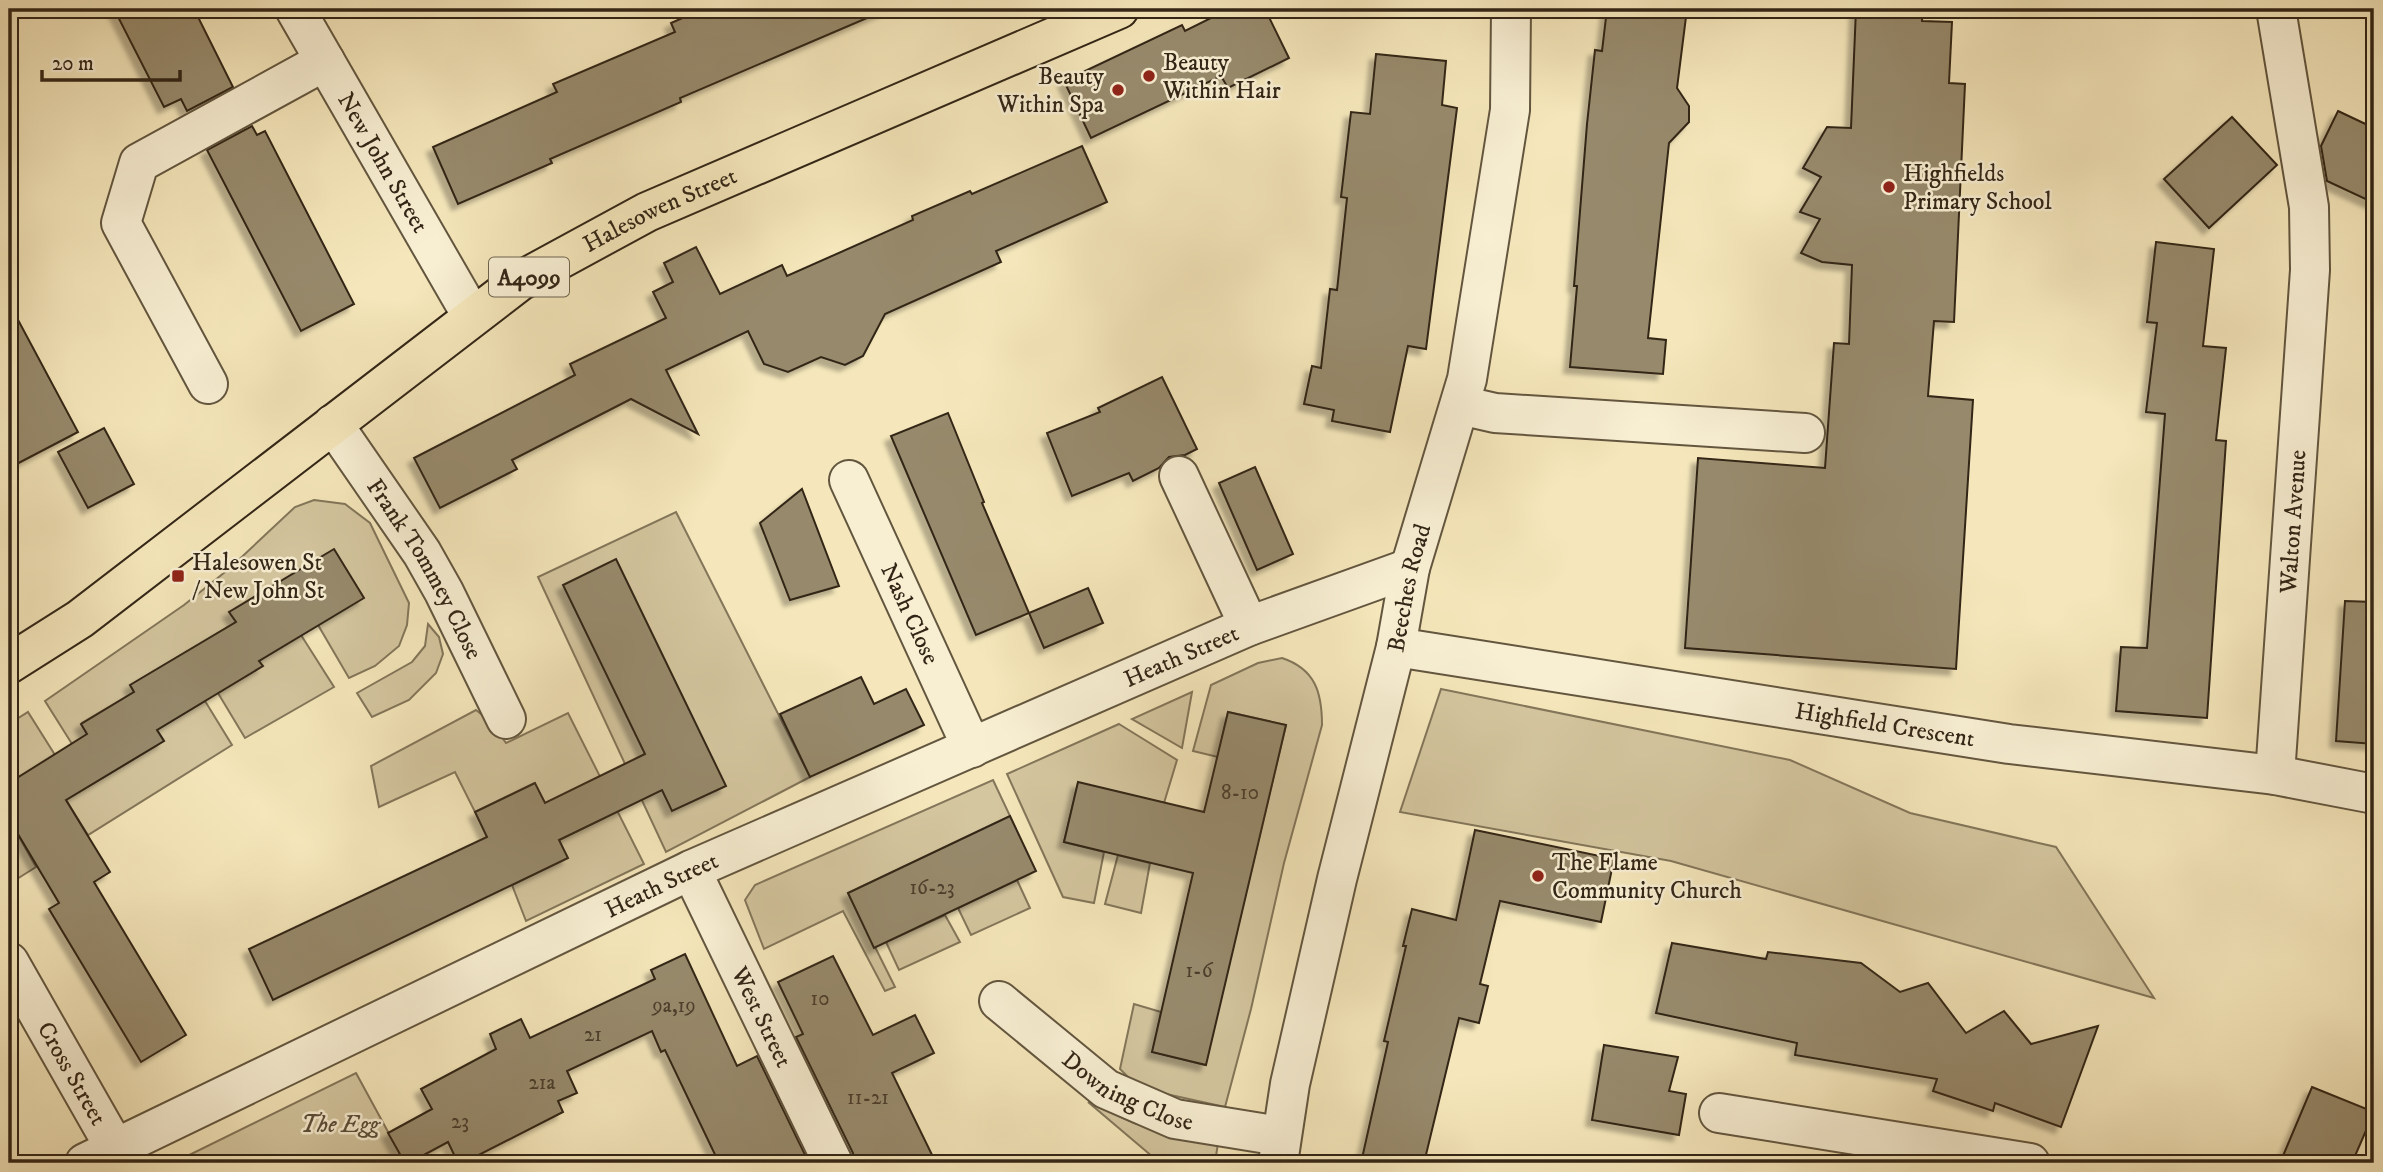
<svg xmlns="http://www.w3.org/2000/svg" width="2383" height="1172" font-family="'IM FELL DW Pica',serif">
  <defs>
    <filter id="shadow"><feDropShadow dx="-6" dy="6" stdDeviation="2" flood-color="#0004"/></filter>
  </defs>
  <rect width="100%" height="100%" fill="#f5e7bb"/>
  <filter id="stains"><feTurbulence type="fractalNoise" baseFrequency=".00286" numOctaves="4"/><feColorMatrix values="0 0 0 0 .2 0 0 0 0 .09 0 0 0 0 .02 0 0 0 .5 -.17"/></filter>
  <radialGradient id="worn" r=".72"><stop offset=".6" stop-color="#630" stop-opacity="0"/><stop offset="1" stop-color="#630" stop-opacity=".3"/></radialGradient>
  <g fill="#d4c69f" stroke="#83765a" stroke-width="2">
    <polygon points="314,500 345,504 370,523 409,603 407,625 399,646 375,666 349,678 318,625 230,612 236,622 131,685 134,692 82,723 88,735 72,744 45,701 184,605 230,568 295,507"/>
    <polygon points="676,512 810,777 666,852 538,577"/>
    <polygon points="428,624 439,637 443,654 436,673 409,700 372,717 357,693 412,662 425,646"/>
    <polygon points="301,635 334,687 245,738 218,693 262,666 259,661"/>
    <path d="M1282,658C1315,669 1322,692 1322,725L1284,863L1251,1009L1225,1107L1139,1088L1120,1069L1134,1004L1161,1012L1153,1052L1205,1065L1286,725L1228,712L1218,757L1193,751L1211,685L1258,663Z"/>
    <polygon points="1441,689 1790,760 1910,813 2056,847 2154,998 1671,861 1400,812"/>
    <polygon points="1192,692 1182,748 1132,719"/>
    <polygon points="205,701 232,745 88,835 66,800 164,741 157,730"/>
    <polygon points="476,710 491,722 506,743 568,713 644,864 526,921 512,885 567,858 559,840 604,818 545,803 534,783 475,812 455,772 379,807 371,766"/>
    <polygon points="28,712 55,755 9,783 9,724"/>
    <polygon points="1119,724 1177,760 1164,803 1078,783 1064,842 1104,852 1094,903 1063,897 1007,774"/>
    <polygon points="993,780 1010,816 848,893 895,987 885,991 843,911 764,949 745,900 755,885"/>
    <polygon points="9,819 36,867 9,884"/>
    <polygon points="1118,855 1150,863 1141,913 1105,904"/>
    <polygon points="1017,880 1030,908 971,935 958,908"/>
    <polygon points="945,915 960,942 899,970 886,942"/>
    <polygon points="356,1073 405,1163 173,1163"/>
    <polygon points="1088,1102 1134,1123 1170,1133 1218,1143 1215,1163 1160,1163"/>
  </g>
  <g fill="#978a6c" stroke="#322516" stroke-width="2" filter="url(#shadow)">
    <polygon points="114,9 194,9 233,87 187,111 181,99 164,107"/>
    <polygon points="703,9 888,9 680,98 681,102 550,159 552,163 458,204 433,147 557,92 553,84 675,32 671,23"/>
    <polygon points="1229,9 1265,9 1289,58 1228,88 1221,76 1091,138 1064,81 1182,25 1185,31"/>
    <polygon points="1607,9 1687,9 1677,88 1689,106 1689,122 1669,143 1648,338 1666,340 1663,374 1570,367 1577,286 1574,286 1587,124 1595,50 1602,51"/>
    <polygon points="1856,9 1923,9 1922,21 1952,22 1949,83 1965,84 1954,322 1934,321 1928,396 1973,400 1956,669 1685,648 1698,458 1825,468 1834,343 1849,344 1852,265 1822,262 1801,253 1820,219 1800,212 1821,177 1803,168 1827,127 1851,128"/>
    <polygon points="1376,54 1446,61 1442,105 1457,108 1426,349 1408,346 1390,432 1332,421 1334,410 1304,404 1312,366 1321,368 1330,289 1337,290 1347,198 1341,197 1351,112 1370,114"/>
    <polygon points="2338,111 2374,128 2374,203 2327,181 2321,146"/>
    <polygon points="2232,117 2277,165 2209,228 2164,179"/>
    <polygon points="252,126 257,135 265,131 354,304 301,331 207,150"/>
    <polygon points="1082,146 1107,202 996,251 1001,262 885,314 863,356 845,365 821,357 788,372 764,364 748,331 666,370 698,434 631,399 512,460 517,469 440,508 414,458 575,375 570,364 666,318 653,292 673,282 664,263 696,247 720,294 782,265 787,276 913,220 912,216 970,191 972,194"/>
    <polygon points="2156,242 2214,249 2203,346 2226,348 2216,440 2226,441 2207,718 2116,711 2121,647 2147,648 2165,414 2146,412 2157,323 2147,322"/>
    <polygon points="9,303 78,432 9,468"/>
    <polygon points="1162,377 1197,449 1185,455 1169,457 1159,468 1133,481 1129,473 1072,496 1047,433 1100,412 1098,408"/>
    <polygon points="948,413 984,502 982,503 1029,613 976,635 891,436"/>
    <polygon points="104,428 134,484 88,508 58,452"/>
    <polygon points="1255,467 1293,554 1257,570 1219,483"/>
    <polygon points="802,489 839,586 790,600 760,523"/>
    <polygon points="334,549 364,598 259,661 263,666 157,730 164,741 66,800 110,872 94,882 186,1035 141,1062 49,909 59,903 9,819 9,783 87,734 81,724 134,692 130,685 236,622 229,612"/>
    <polygon points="616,559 726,786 672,811 662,790 559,840 568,858 273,1000 249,949 487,837 475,812 535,783 545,803 645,754 563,585"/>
    <polygon points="1088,588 1103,623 1044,648 1029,613"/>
    <polygon points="2345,601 2374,602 2374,744 2336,741"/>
    <polygon points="861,677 874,704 906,689 924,725 810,777 780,714"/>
    <polygon points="1228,712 1286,725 1206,1065 1152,1052 1193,873 1064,842 1078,782 1204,812"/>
    <polygon points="1010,816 1036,871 874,948 848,893"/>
    <polygon points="1475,830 1614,859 1601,922 1500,901 1480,984 1488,986 1479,1023 1459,1018 1424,1163 1361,1163 1388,1042 1384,1041 1406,946 1403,946 1412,909 1456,920"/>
    <polygon points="1672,943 1766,959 1768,952 1861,963 1900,992 1928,983 1966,1033 2004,1011 2031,1044 2098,1026 2061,1127 1995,1103 1993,1111 1933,1091 1937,1079 1795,1055 1797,1043 1656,1013"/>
    <polygon points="685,954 737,1066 757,1056 809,1163 719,1163 665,1050 661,1052 652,1031 567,1071 577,1093 558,1101 563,1112 463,1163 458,1163 448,1142 409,1163 405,1163 388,1133 432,1109 421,1089 496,1049 490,1034 521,1019 530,1038 655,979 651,970"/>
    <polygon points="833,956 873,1035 915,1015 934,1053 892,1073 936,1163 855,1163 853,1153 796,1037 803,1034 778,982"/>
    <polygon points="1604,1045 1678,1057 1669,1091 1686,1094 1679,1135 1592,1120"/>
    <polygon points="2312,1087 2374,1112 2352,1163 2280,1163"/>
  </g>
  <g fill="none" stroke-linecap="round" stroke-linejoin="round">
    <g stroke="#63563f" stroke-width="42">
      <g id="minor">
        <path id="s1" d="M295,9L472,316"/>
        <polyline points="208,384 121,223 139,163 325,61"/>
        <polyline points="1460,405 1495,413 1805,433"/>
        <path id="s2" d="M333,424L422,553L444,592L506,719"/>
        <polyline points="1179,476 1249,626"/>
        <path id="s3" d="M849,480L972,748"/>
        <path id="s4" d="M1396,647L2009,744L2275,775L2374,794"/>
        <path id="s5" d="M2275,775L2310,270L2309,207L2276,9"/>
        <path id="s6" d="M691,870L833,1163"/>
        <path id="s7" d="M9,962L115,1148"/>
        <path id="s8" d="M999,1001L1106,1089L1175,1119L1280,1136"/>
        <polyline points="1719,1113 2030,1163"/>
        <path id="s9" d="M85,1163L691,870L1249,626L1410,568"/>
        <path id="s10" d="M1278,1163L1290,1084L1337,879L1396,647L1410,568L1467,379L1510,110L1511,9"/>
      </g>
    </g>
    <g stroke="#322516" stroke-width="42">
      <g id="major">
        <path id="s11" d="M9,664L80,619L520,281L647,212L1119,9"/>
      </g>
    </g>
    <use href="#minor" stroke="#f8efd3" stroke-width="38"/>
    <use href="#major" stroke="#f5e7bb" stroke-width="38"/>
  </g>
  <g fill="#8f2418" stroke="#f8efd3" stroke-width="2.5">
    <circle cx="1149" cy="76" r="7"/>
    <circle cx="1118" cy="90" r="7"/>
    <circle cx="1889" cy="187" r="7"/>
    <rect x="171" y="569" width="14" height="14" rx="3.5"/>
    <circle cx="1538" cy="876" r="7"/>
  </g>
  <g text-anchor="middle" stroke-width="5" stroke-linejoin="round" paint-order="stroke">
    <g font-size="21" fill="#4b3e2c">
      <text x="1240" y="799">8-10</text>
      <text x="932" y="894">16-23</text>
      <text x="1199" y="977">1-6</text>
      <text x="820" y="1005">10</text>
      <text x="674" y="1012">9a,19</text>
      <text x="593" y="1041">21</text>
      <text x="542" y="1089">21a</text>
      <text x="868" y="1104">11-21</text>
      <text x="460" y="1128">23</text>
    </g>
    <rect fill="#f8efd3" stroke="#6d624f" stroke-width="2" x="489" y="257.5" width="80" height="39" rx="5"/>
    <g font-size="23" font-weight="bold" fill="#322516">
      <text x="529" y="285">A4099</text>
    </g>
    <g font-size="24" fill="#322516" stroke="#f8efd3" text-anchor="start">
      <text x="1163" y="70">Beauty<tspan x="1163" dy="28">Within Hair</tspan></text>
      <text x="1104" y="84" text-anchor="end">Beauty<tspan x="1104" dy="28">Within Spa</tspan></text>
      <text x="1903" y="181">Highfields<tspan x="1903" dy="28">Primary School</tspan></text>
      <text x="192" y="570">Halesowen St<tspan x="192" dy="28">/ New John St</tspan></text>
      <text x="1552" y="870">The Flame<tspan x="1552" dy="28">Community Church</tspan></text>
    </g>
    <g font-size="24" fill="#322516" stroke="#f8efd3">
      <text dy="8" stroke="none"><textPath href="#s1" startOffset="177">New John Street</textPath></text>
      <text dy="8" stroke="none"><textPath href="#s11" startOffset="796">Halesowen Street</textPath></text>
      <text dy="8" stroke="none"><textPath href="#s5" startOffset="254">Walton Avenue</textPath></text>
      <text dy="8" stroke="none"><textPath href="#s2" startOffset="172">Frank Tommey Close</textPath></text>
      <text dy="8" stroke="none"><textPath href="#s10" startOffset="590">Beeches Road</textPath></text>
      <text dy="8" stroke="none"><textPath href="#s3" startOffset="147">Nash Close</textPath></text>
      <text dy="8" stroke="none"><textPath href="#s9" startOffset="1208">Heath Street</textPath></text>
      <text dy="8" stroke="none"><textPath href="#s4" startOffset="495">Highfield Crescent</textPath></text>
      <text dy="8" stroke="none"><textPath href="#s9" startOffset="640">Heath Street</textPath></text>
      <text dy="8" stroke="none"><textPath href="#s6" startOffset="163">West Street</textPath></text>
      <text dy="8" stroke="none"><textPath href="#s7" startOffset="128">Cross Street</textPath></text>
      <text dy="8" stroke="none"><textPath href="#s8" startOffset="159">Downing Close</textPath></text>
    </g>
    <g font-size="24" font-style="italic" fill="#5a4d38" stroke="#f8efd3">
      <text x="340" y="1132">The Egg</text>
    </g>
  </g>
  <rect width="2383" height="1172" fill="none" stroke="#f5e7bb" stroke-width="35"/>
  <rect x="10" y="10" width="2362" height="1151" fill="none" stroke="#322516" stroke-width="3.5"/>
  <rect x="18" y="18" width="2348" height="1137" fill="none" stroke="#322516" stroke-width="2"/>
  <path d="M42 70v10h138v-10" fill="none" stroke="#322516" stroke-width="3.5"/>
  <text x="52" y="70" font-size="21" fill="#322516" stroke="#f8efd3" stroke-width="5" paint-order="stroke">20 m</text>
  <rect width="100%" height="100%" filter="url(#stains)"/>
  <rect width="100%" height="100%" fill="url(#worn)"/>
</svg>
